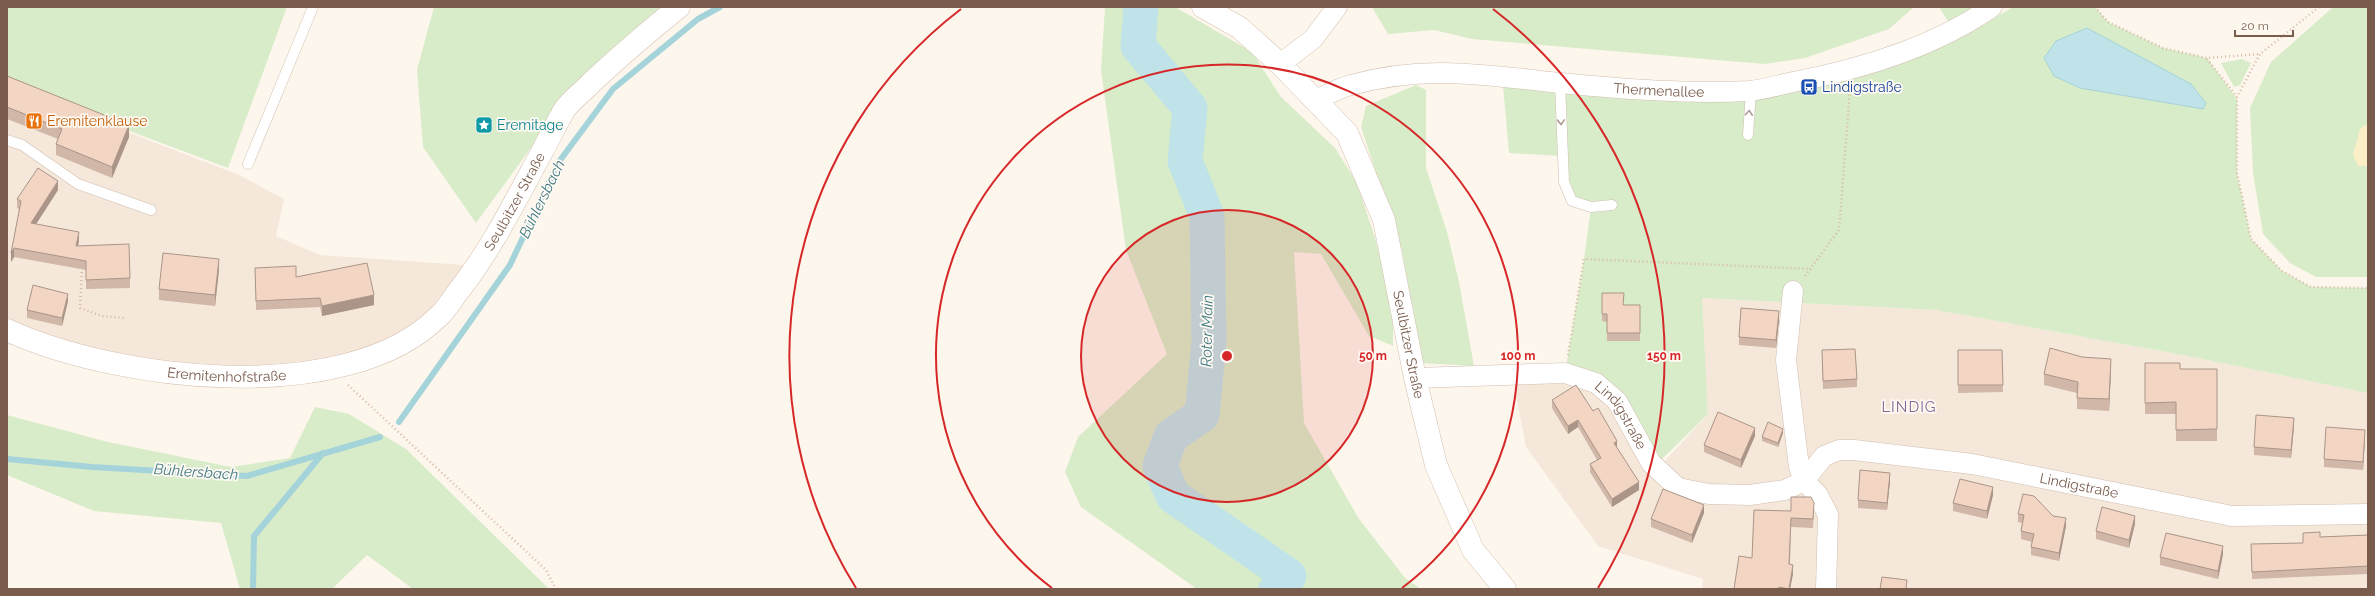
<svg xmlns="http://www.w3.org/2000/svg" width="2375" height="596" font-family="Raleway,sans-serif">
  <rect width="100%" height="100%" fill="#fdf6ec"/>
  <g fill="#f5e8da">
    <polygon points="7,86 237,174 284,199 276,236 320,255 479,266 439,317 331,373 43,354 7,344"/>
    <polygon points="1701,298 1936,310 2183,355 2368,393 2368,589 1702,589 1703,579 1598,546 1526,447 1513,380 1578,381 1614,406 1651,476 1708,414"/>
  </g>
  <g fill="#d8ecc9">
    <polygon points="7,7 287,7 228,168 7,85"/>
    <polygon points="434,7 667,7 563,104 476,223 423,147 417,70"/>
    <polygon points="1105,7 1175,7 1252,52 1281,97 1335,148 1357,183 1374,235 1386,279 1393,325 1393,346 1369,336 1321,254 1294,252 1304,423 1359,519 1405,578 1421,589 1197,589 1081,507 1065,472 1078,437 1167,354 1126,250 1101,70"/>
    <polygon points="1372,7 1914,7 1889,29 1805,58 1764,64 1472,39 1434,30 1388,34"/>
    <polygon points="1939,7 1981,7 1950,24"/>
    <polygon points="2013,7 2095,7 2108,22 2163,48 2207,58 2237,99 2237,173 2251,239 2282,271 2311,287 2368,288 2368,393 2183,355 1936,310 1702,298 1708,414 1655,466 1617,401 1565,373 1584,259 1591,207 1572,201 1562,156 1509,153 1503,85 1570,92 1853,77 1923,55 1970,33"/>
    <polygon points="2333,7 2368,7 2368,277 2316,277 2290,263 2263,234 2253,173 2250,108 2271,62"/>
    <polygon points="2242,59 2251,63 2240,85 2234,87 2221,63"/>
    <polygon points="1416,85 1426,90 1426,168 1447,232 1459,282 1474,366 1420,363 1402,250 1361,127 1366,106"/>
    <polygon points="315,407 349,414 406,449 549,589 413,589 367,555 332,589 240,589 221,523 94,511 7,475 7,415 108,442 231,467 290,458"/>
  </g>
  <polygon fill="#fcefc7" points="2365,125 2368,125 2368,166 2358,166 2353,155 2360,129"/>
  <polygon fill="#bfe3e8" stroke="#a5d3da" points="2087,28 2191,84 2206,103 2203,109 2080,88 2054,76 2044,58 2056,41"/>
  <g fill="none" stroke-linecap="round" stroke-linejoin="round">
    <g stroke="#a5d3da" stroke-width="6">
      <polyline points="399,422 510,265 558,163 613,89 698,19 720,7"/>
      <polyline points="7,459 92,467 247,476 380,437"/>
      <polyline points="253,589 254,536 323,453"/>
    </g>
    <polyline stroke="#bfe3e8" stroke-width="35" points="1141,7 1138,46 1190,108 1185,161 1207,216 1209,342 1202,415 1171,436 1160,466 1173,496 1289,576 1276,589"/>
    <g stroke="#d1beb0" stroke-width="11">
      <g id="lane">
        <polyline points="1560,83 1564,182 1572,201 1591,207 1612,205"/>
        <polyline points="1748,135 1751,91"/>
        <polyline points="7,140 22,145 78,184 151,210"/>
        <polyline points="248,164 313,7"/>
      </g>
    </g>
    <g stroke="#d1beb0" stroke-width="21">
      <g id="street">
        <polyline points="1280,64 1313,39 1337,7"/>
        <path id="s1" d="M1316,100C1327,95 1339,88 1351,85C1425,64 1486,75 1560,83C1622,89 1686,94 1749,91C1763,90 1779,85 1793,82C1862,69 1934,47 1992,7"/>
        <polyline points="1793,291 1786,360 1799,467 1804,481 1818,495 1828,515 1826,589"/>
        <path id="s2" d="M1415,378L1565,373L1596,383L1617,401L1651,463L1678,488L1709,494L1750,495L1785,490L1804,481L1824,456L1839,450H1854L1972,464L2232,516L2368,514"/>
      </g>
    </g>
    <g stroke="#d6c0b0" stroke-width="23">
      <g id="secondary">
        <path id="s3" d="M1203,7L1240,28L1280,64L1347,133L1384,220L1415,378L1436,465L1473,550L1505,589"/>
        <path id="s4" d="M7,330C115,380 346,409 439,316C446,310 451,301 457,293C492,249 516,199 543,150C550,137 557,122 565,109C572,99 584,91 592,82C620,56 649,31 679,7"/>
      </g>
    </g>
    <g stroke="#d9b8a5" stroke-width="2.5" stroke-dasharray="1 3" stroke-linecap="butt">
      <polyline points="2095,7 2108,22 2163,48 2207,58 2260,54"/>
      <polyline points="2319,7 2260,54 2237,97 2237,173 2251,239 2282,271 2311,287 2368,288"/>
      <polyline points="2207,59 2237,97"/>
      <polyline points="82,268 80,308 102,316 124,318"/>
      <polyline points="1805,276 1839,230 1850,89"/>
      <polyline points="1568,355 1584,259 1811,269"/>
      <polyline points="348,385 546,570 556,589"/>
    </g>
    <use href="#lane" stroke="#fff" stroke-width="10"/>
    <use href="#street" stroke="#fff" stroke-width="20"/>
    <use href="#secondary" stroke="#fff" stroke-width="22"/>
  </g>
  <g fill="#d1b7a8">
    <polygon points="7,76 129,137 112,178 56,155 56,144 58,139 7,119"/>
    <polygon points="58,190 36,224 79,241 78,246 130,278 130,288 86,289 86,270 14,257 11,262 19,209 17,208 17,199"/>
    <polygon points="255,268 296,277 374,305 322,316 320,307 256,310"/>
    <polygon points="219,270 215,306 159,300 159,289"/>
    <polygon points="1602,293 1624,305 1640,305 1640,341 1607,341 1607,322 1602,321"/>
    <polygon points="68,301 62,326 27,318 27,310"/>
    <polygon points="1779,319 1776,348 1739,345 1739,337"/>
    <polygon points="1822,350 1857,379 1857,387 1823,389"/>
    <polygon points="1958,350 2002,350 2003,392 1958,393"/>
    <polygon points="2145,363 2180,369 2217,369 2217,441 2176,441 2176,414 2145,414"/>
    <polygon points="2111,370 2109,411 2077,409 2077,393 2044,385 2044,374"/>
    <polygon points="1552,400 1593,411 1617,448 1639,490 1612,507 1590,472 1590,464 1597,460 1578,427 1568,434 1552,408"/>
    <polygon points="2294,426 2291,458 2254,455 2254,447"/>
    <polygon points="1783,433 1778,447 1762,441 1762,437"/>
    <polygon points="1755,436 1741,468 1704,452 1704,445"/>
    <polygon points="2365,437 2363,470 2324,467 2324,459"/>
    <polygon points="1890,481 1887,510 1858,508 1858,500"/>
    <polygon points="1993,495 1987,519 1953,511 1953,503"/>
    <polygon points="1754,510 1814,512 1813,528 1791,527 1790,565 1793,574 1790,589 1734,589 1752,558"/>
    <polygon points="1704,513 1692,543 1651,527 1651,519"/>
    <polygon points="2018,514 2053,516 2066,526 2059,561 2031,555 2031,547 2032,542 2021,539 2021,531 2022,523 2018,522"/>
    <polygon points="2135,524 2129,548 2096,539 2096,531"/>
    <polygon points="2368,535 2368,574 2252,579 2251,544 2303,543 2320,537"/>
    <polygon points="2223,554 2218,579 2160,565 2160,557"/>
  </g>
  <g fill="#aa9588">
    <polygon points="129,125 129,137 112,178 112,167"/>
    <polygon points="58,181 58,190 31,232 31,223"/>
    <polygon points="79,232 79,241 76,255 76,246"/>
    <polygon points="14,248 14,257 11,262 11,253"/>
    <polygon points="219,259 219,270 215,306 215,295"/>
    <polygon points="68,294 68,301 62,326 62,318"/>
    <polygon points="374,295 374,305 322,316 322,306"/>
    <polygon points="1779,311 1779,319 1776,348 1776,340"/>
    <polygon points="2111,359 2111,370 2109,411 2109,399"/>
    <polygon points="2294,418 2294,426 2291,458 2291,450"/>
    <polygon points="1578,420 1578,427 1568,434 1568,426"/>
    <polygon points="1755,428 1755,436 1741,468 1741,460"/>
    <polygon points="1783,429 1783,433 1778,447 1778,443"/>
    <polygon points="2365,430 2365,437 2363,470 2363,462"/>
    <polygon points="1617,441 1617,448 1614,443"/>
    <polygon points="1890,473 1890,481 1887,510 1887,503"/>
    <polygon points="1639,482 1639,490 1612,507 1612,499"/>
    <polygon points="1993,487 1993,495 1987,519 1987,511"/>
    <polygon points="1704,505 1704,513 1692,543 1692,535"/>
    <polygon points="2135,516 2135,524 2129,548 2129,540"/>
    <polygon points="2066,518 2066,526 2059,561 2059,553"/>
    <polygon points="2223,546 2223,554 2218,579 2218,571"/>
    <polygon points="1793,565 1793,574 1790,589 1789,589"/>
  </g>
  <g fill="#f3d5c3" stroke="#aa9588">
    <polygon points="7,76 129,125 112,167 56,144 62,129 7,107"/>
    <polygon points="38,168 58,181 31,223 79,232 76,246 129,244 130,278 86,280 86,261 14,248 11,253 21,201 17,199"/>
    <polygon points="163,253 219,259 215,295 159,289"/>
    <polygon points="367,263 374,295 322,306 320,298 256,301 255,268 296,266 296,277"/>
    <polygon points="33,285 68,294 62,318 27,310"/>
    <polygon points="1602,293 1624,293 1623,305 1640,305 1640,333 1607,333 1607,314 1602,314"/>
    <polygon points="1741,308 1779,311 1776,340 1739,337"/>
    <polygon points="2050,348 2082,357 2111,359 2109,399 2077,398 2078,382 2044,374"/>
    <polygon points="1855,349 1857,379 1823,381 1822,350"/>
    <polygon points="1958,350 2002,350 2003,385 1958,385"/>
    <polygon points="2145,363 2180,363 2180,369 2217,369 2217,429 2176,430 2176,402 2145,403"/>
    <polygon points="1576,385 1593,411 1598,408 1617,441 1614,443 1639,482 1612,499 1590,464 1601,458 1578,420 1568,426 1552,400"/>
    <polygon points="1718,412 1755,428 1741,460 1704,445"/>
    <polygon points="2256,415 2294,418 2291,450 2254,447"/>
    <polygon points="1768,422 1783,429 1778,443 1762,437"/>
    <polygon points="2326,427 2365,430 2363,462 2324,459"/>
    <polygon points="1860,470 1890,473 1887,503 1858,500"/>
    <polygon points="1960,479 1993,487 1987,511 1953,503"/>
    <polygon points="1663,489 1704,505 1692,535 1651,519"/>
    <polygon points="2023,494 2034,496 2053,516 2066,518 2059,553 2031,547 2034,534 2021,531 2024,515 2018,514"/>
    <polygon points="1791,497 1811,497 1814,503 1813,519 1791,518 1789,564 1793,565 1789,589 1779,587 1778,589 1734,589 1739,556 1752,558 1754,510 1791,511"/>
    <polygon points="2102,507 2135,516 2129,540 2096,531"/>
    <polygon points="2320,532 2320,537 2368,535 2368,566 2252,572 2251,544 2303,543 2303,533"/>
    <polygon points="2166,533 2223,546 2218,571 2160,557"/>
    <polygon points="1882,577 1907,580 1906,589 1880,589"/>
  </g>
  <defs><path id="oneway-chevron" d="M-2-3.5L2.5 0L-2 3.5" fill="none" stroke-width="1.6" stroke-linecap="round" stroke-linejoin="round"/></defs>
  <g stroke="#af9d94">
    <use href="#oneway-chevron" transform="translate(1749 113) rotate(-86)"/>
    <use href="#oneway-chevron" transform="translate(1561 122) rotate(88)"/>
  </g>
  <circle cx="1227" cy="356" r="146" fill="#d62828" fill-opacity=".12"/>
  <g fill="none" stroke="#d62828" stroke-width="2">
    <circle cx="1227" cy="356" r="146"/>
    <path d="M1052 588A291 291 0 1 1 1402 588"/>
    <path d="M856 588A437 437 0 0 1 961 9M1493 9A437 437 0 0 1 1598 588"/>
  </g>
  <defs>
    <g id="bus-square" transform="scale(0.9)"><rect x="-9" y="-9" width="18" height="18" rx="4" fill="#1a4fb4" stroke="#fffaf3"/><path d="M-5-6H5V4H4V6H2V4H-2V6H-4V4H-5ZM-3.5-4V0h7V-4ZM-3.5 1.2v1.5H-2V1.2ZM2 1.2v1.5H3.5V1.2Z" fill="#fff"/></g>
    <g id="restaurant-square" transform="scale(0.9)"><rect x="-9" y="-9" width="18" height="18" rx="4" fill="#e8710a" stroke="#fffaf3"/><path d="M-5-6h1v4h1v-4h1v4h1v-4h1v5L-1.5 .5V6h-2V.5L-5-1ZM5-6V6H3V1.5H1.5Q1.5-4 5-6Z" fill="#fff"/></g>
    <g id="sight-square" transform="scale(0.9)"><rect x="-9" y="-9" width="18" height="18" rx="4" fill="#0f9aa8" stroke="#fffaf3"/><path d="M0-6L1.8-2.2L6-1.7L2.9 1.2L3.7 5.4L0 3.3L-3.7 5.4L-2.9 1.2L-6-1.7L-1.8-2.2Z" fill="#fff"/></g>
  </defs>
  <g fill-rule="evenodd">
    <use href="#bus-square" x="1809" y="87"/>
    <use href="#restaurant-square" x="34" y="121"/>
    <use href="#sight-square" x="484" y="125"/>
  </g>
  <g text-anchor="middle" stroke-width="3.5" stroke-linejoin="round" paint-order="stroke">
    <g font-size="14" fill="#164399" stroke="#fffaf3" text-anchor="start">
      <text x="1822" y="92">Lindigstraße</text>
    </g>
    <g font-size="14" fill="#7a5c4d" stroke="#fffaf3">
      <text dy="5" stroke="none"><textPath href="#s1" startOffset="348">Thermenallee</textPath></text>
      <text dy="5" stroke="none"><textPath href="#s4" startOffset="590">Seulbitzer Straße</textPath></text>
      <text dy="5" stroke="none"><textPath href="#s3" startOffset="414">Seulbitzer Straße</textPath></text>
      <text dy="5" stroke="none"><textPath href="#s4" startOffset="226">Eremitenhofstraße</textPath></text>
      <text dy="5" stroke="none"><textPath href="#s2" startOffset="224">Lindigstraße</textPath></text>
      <text dy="5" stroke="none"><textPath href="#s2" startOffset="738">Lindigstraße</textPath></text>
    </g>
    <g font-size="14" fill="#c56008" stroke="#fffaf3" text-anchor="start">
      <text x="47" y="126">Eremitenklause</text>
    </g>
    <g font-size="14" fill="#0d838f" stroke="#fffaf3" text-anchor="start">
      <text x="497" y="130">Eremitage</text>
    </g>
    <g font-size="15" font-style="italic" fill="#437c86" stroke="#fffaf3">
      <text transform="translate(542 199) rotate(-64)" y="5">Bühlersbach</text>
      <text transform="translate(1207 331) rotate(-89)" y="5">Roter Main</text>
      <text transform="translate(196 472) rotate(4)" y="5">Bühlersbach</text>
    </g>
    <g font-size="15" letter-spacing="1" fill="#846695" stroke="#fffaf3">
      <text x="1909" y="412">LINDIG</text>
    </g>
  </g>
  <circle cx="1227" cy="356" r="6" fill="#d62828" stroke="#fffaf3" stroke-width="2"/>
  <g font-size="12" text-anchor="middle" font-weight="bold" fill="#d62828" stroke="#fffaf3" stroke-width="3.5" stroke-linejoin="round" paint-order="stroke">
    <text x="1373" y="360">50 m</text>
    <text x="1518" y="360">100 m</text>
    <text x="1664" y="360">150 m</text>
  </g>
  <rect width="2375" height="596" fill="none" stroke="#7a5c4d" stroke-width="16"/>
  <path d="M2235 30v6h58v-6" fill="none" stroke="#7a5c4d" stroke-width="2"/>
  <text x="2241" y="30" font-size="12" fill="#7a5c4d" stroke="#fffaf3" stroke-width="3" paint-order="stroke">20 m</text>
</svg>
